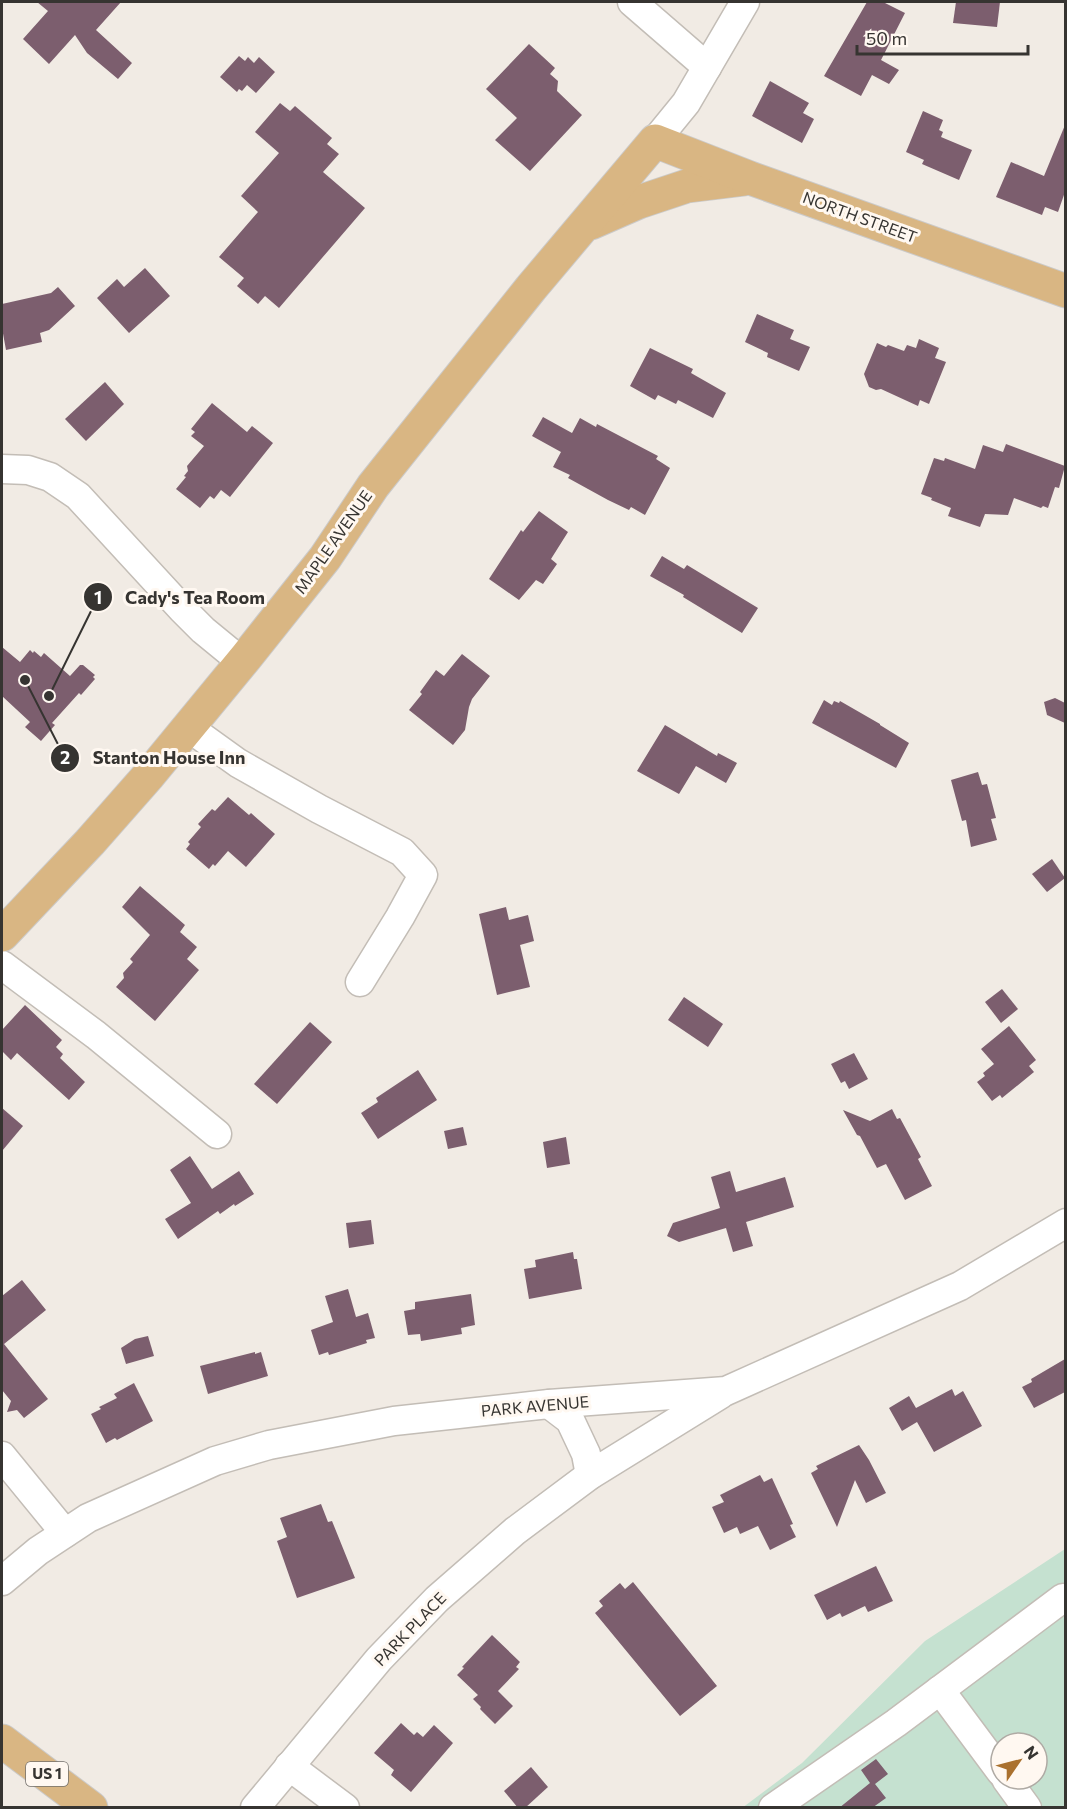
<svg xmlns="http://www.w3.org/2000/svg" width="1067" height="1809" font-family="Commissioner,sans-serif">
  <rect width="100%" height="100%" fill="#f1ebe4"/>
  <path fill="#c5e1d0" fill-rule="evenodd" d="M1065,1549V1807L742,1808L802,1763L925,1641ZM1001,1743H1037V1779H1001Z"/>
  <g fill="#7c5e6e">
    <polygon points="37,2 121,2 96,30 132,63 118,79 87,53 75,35 49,64 23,39 48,11"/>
    <polygon points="867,2 883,2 905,13 881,60 899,70 889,84 872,75 861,96 824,76"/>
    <polygon points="956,2 1000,2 997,27 953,23"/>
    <polygon points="529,44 555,68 550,74 558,81 557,91 582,115 530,171 495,140 517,118 486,89"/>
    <polygon points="239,56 245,61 248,57 254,63 259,57 275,72 256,93 247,85 242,91 239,89 237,92 220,77"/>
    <polygon points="770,81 809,103 803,113 814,119 802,143 752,116"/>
    <polygon points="280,103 290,111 295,106 332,138 327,144 339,154 323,172 365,208 279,308 265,296 258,304 237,286 244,278 219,257 258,212 241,196 279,153 255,132"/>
    <polygon points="923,111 943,120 939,130 943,132 941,137 972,150 959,180 922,164 924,160 906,152"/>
    <polygon points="1065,125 1065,192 1058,212 1045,207 1042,215 996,197 1011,162 1044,176"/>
    <polygon points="145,268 170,296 129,333 97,298 117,279 124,287"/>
    <polygon points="58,287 75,306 49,330 40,333 42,342 6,350 2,328 2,304 51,293"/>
    <polygon points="757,314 794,330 790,339 810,347 799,371 767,357 768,353 745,342"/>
    <polygon points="919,339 939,348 935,358 946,362 929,404 920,400 918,406 881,389 876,390 869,387 864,374 877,343 886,347 888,345 904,351 907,345 916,348"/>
    <polygon points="650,348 693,369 691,373 726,393 713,418 678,400 676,404 658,395 655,400 630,386"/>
    <polygon points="105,382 124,404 86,441 65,419"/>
    <polygon points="212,403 247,432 252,426 273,443 230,497 221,490 214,499 210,496 200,508 176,489 186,477 184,476 188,471 187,466 204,446 191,436 195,432 191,429"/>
    <polygon points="543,417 572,433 580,418 596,427 597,424 658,456 656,459 670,468 645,515 631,507 629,510 608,500 568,478 570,475 553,467 561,452 532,436"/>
    <polygon points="1006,444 1065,466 1059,488 1055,487 1048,508 1043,506 1041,508 1014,498 1008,515 985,514 980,527 948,516 951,508 931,500 932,498 921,494 934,458 944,461 945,458 975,469 983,445 1003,452"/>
    <polygon points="539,511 568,532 551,559 557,564 543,584 536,580 519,600 489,579 521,530 523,532"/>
    <polygon points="662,556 684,569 687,565 758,608 742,633 683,597 684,595 650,576"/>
    <polygon points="2,647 20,662 30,650 33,653 34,651 41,657 44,653 70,676 80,665 83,665 95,675 93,677 95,679 81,695 79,693 52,723 55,725 41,741 25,727 30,722 2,696"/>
    <polygon points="462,654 490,676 472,699 469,707 465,730 453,745 409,710 422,694 420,692 436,670 444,676"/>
    <polygon points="1055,698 1065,703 1065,723 1047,715 1044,702"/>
    <polygon points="824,700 832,705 834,701 839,703 840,701 880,724 880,725 909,743 896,768 812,723"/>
    <polygon points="665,725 717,756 718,753 737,763 726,783 696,766 679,794 637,771"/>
    <polygon points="978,772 982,785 987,784 996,818 991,819 997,840 971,847 966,820 962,821 951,780"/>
    <polygon points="228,797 249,815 251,813 275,834 246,867 228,851 215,866 213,864 209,869 186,849 190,844 188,842 201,827 198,824 212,809 215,811"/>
    <polygon points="1052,859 1065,878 1047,892 1032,874"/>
    <polygon points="140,886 185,925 180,932 197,947 187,959 199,970 155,1021 116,987 124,978 123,973 133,962 130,959 150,935 122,907"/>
    <polygon points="506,907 509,920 528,915 534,941 520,945 530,987 497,995 479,914"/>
    <polygon points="1002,989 1018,1009 1001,1023 985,1002"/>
    <polygon points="684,997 723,1024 708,1047 668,1020"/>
    <polygon points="25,1005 62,1040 56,1047 63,1054 60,1058 85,1082 69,1100 17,1053 11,1060 2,1051 2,1030"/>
    <polygon points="310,1022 332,1042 277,1104 254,1084"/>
    <polygon points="1009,1026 1036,1060 1029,1066 1034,1072 1002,1098 1000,1095 992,1101 977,1082 985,1076 983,1073 994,1064 981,1049"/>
    <polygon points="854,1053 868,1079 849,1089 845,1081 841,1083 831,1064"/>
    <polygon points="418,1070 437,1100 378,1139 361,1113 378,1102 376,1098"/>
    <polygon points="2,1108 23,1126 2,1151"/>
    <polygon points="892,1109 897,1119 900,1118 921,1157 918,1159 932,1186 905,1200 886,1164 877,1168 860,1136 857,1135 843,1110 870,1121"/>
    <polygon points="463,1127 467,1145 448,1149 444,1131"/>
    <polygon points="566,1137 570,1164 547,1168 543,1142"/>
    <polygon points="190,1156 212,1189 239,1171 254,1194 235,1206 234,1204 220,1214 218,1211 178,1239 165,1219 191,1203 170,1170"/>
    <polygon points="730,1171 736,1192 785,1177 794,1207 746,1222 753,1246 733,1252 726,1228 679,1242 667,1236 673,1223 720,1208 711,1177"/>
    <polygon points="371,1220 374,1244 349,1248 346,1223"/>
    <polygon points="573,1252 574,1259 577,1259 582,1289 529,1299 524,1269 536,1267 535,1260"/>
    <polygon points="22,1280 46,1310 4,1344 48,1399 24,1418 17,1410 7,1412 11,1401 2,1390 2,1296"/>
    <polygon points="348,1289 356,1317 368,1313 375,1338 366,1340 367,1343 329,1355 328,1352 319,1355 311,1330 333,1322 325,1296"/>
    <polygon points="471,1294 475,1325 461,1328 462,1334 421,1341 420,1334 408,1335 404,1311 415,1309 415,1302"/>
    <polygon points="148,1336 154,1356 126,1364 121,1348 135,1339"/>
    <polygon points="255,1352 255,1354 261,1352 268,1376 208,1394 200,1366"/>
    <polygon points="1065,1359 1065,1392 1034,1408 1022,1387 1032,1382 1031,1379"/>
    <polygon points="134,1383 153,1421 117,1440 115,1438 106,1443 91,1414 101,1409 99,1407 117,1398 114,1394"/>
    <polygon points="952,1389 955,1396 963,1391 982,1426 934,1452 917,1422 902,1431 889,1408 909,1396 916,1408"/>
    <polygon points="859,1445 869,1460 886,1493 866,1503 855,1480 837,1527 811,1473 818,1469 816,1466"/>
    <polygon points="760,1475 764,1482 772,1478 793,1524 790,1525 796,1537 770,1550 758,1526 740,1534 737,1527 724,1533 712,1507 724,1502 720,1495"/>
    <polygon points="321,1504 328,1522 332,1521 355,1578 297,1598 277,1541 287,1537 280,1518"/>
    <polygon points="876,1566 893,1601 868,1612 865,1606 842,1617 840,1613 827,1620 814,1595"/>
    <polygon points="633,1582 717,1686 680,1716 595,1613 603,1606 599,1601 620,1583 625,1589"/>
    <polygon points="492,1635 520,1662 516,1667 519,1669 498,1691 513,1706 495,1724 480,1709 481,1707 473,1699 478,1695 457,1675 464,1668 462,1667"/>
    <polygon points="401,1723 414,1735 417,1732 423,1737 434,1725 453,1743 411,1792 391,1775 394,1770 374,1753"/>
    <polygon points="876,1759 888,1774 875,1784 886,1798 872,1808 839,1808 870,1783 861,1770"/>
    <polygon points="531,1767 548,1787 525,1808 518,1808 504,1791"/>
  </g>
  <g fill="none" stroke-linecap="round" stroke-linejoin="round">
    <g stroke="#c3bdb6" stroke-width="31">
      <g id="minor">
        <polyline points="632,2 707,67"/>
        <polyline points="655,141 686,103 745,2"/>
        <polyline points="2,469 28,470 50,477 78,496 182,609 203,630 242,662"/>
        <polyline points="188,727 238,763 319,809 402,852 423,875 400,917 360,982"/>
        <polyline points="2,965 96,1035 217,1134"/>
        <polyline points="549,1404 570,1420 586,1454 590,1475"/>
        <polyline points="2,1456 65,1533"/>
        <polyline points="2,1581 38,1551 88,1518 215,1461 269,1445 394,1421 458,1414 549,1404 726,1391 960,1286 1066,1223"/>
        <polyline points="940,1690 1001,1772"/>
        <polyline points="289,1766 345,1808"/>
        <polyline points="1006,1779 1027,1808"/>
        <polyline points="255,1808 379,1659 437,1599 515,1531 590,1475 721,1394"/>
        <polyline points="773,1808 896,1723 1063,1598"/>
      </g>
    </g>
    <g stroke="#cbcac9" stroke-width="35">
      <g id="major">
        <polyline points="591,223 639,202 687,186 744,179"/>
        <polyline points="2,935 90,842 149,775 247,656 325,558 373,486 531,288 655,141 750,178 1066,291"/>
        <polyline points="2,1741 91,1808"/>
      </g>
    </g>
    <use href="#minor" stroke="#fff" stroke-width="28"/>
    <use href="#major" stroke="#d9b683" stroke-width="33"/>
  </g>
  <g text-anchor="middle" stroke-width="6" stroke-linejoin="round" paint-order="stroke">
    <rect fill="#fff8f1" stroke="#726f6b" stroke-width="1.5" x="26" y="1762" width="42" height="24" rx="4.5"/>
    <g font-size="15" font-weight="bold" fill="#363431">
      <text x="47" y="1779">US 1</text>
    </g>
    <g font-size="16" fill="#363431" stroke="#fff8f1">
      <text transform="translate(860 217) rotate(20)" y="6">NORTH STREET</text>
      <text transform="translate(333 542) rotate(-55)" y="6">MAPLE AVENUE</text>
      <text transform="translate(535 1406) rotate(-5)" y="6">PARK AVENUE</text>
      <text transform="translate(410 1629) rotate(-46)" y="6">PARK PLACE</text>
    </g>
  </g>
  <path fill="none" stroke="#363431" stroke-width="2" d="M49 696L98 597M25 680L65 758"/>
  <g fill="#363431" stroke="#fff8f1" stroke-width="2">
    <circle cx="49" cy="696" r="6"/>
    <circle cx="25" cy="680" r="6"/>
    <circle cx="98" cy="597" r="15"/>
    <circle cx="65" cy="758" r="15"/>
  </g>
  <g font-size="18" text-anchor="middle" font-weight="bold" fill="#fff">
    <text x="98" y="604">1</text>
    <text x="65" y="764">2</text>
  </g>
  <g font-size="18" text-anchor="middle" font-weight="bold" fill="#363431" stroke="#fff8f1" stroke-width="6" stroke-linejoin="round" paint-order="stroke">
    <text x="195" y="604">Cady's Tea Room</text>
    <text x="169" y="764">Stanton House Inn</text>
  </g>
  <rect width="1067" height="1809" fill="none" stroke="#363431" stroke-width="6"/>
  <g transform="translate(1019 1761) rotate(55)"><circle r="28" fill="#fff8f1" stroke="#afaaa4" stroke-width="1.5"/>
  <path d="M0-4.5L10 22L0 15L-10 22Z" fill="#aa712f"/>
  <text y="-9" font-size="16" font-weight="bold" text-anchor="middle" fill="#363431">N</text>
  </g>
  <path d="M857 45v9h171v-9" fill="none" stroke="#363431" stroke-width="3"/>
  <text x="866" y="45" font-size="18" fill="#363431" stroke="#fff8f1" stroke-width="4.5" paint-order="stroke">50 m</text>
</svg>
